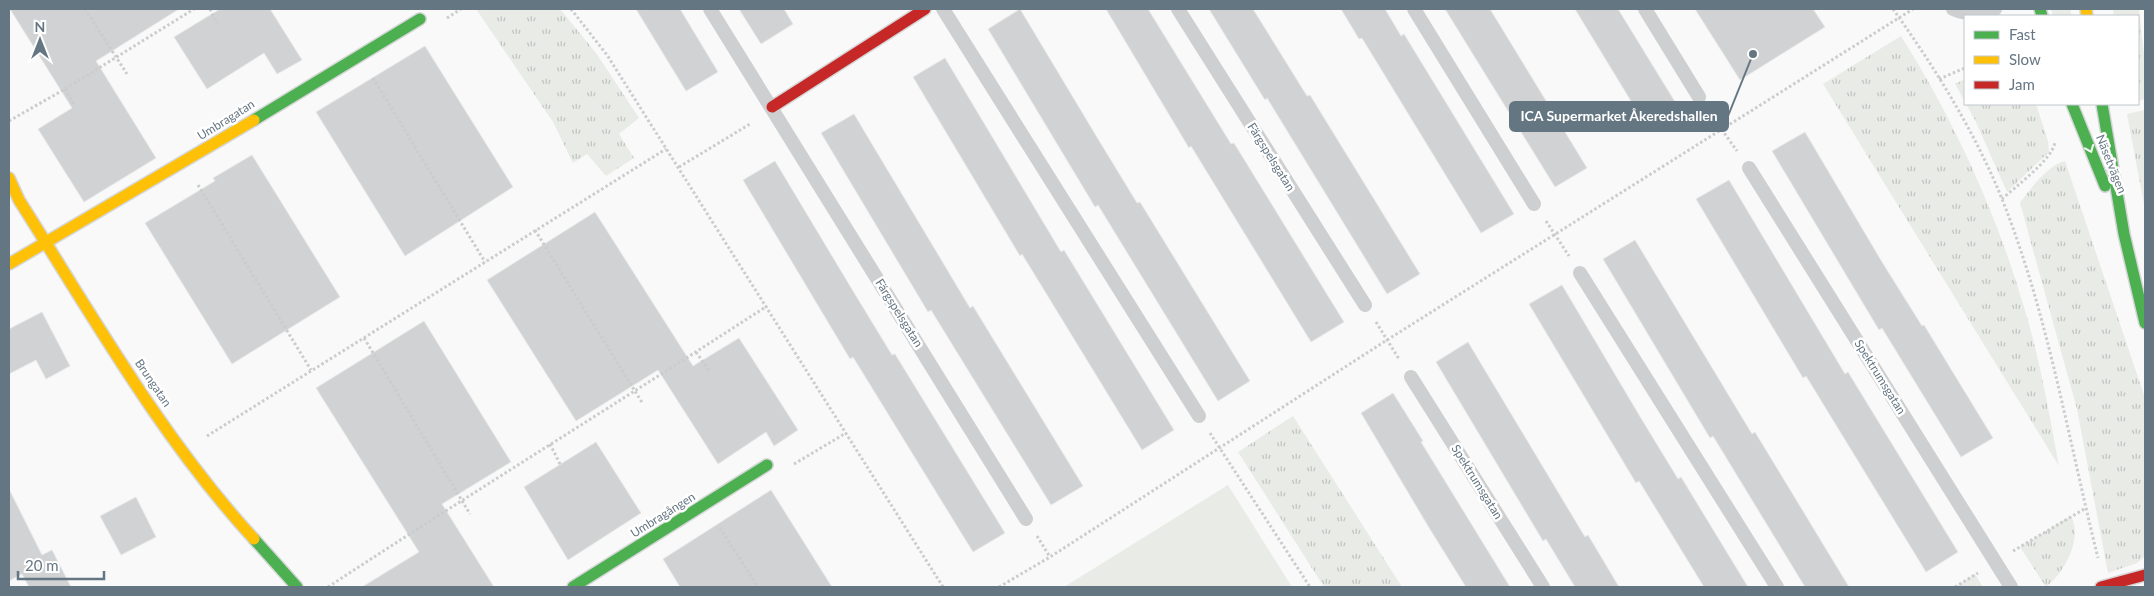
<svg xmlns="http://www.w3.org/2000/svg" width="2154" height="596" font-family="Lato,sans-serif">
  <defs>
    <pattern id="grass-tufts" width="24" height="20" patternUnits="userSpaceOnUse" patternTransform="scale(1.25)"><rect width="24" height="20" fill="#e8ebe6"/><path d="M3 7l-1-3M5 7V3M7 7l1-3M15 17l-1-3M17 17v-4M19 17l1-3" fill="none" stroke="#c0c3c0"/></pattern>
  </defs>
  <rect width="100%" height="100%" fill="#f9f9f9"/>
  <g fill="url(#grass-tufts)">
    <polygon points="476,9 560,9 596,53 639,118 619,134 634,158 606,176 587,154 573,163 553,122"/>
    <polygon points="2051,9 2070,9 2072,16 2053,16"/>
    <polygon points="2113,9 2139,9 2145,63 2145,99 2138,101 2138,16 2114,16"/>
    <path d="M1901,36C1954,120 1996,212 2024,307C2040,359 2049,413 2059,466L1823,84Z"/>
    <polygon points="1965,79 1965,102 1955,84"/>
    <polygon points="1966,104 2036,104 2048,141 2049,152 2007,192 1975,120"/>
    <polygon points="2145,110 2145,210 2127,114"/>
    <path d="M2065,161L2145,398V556L2137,563L2108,573L2077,409L2020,203C2029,190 2049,164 2065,161Z"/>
    <polygon points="1293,416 1402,587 1324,587 1238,452"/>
    <path d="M2071,516C2083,539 2064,573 2046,587L2020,547Z"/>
    <polygon points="1975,574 1983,587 1955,587"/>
  </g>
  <polygon fill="#e8ebe6" points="1228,485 1292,587 1064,587"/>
  <g fill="#d0d2d3" stroke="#e8e8e8">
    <polygon points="10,9 179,9 96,61 156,158 84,202 38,129 72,108"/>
    <polygon points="220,9 270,9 302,60 277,74 264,53 207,89 174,37"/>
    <polygon points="636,9 680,9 718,72 686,91"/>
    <polygon points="739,9 784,9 793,24 761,44"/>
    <polygon points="1020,9 1098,139 1137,203 1140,202 1250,381 1218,401 1098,205 1095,207 988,29"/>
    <polygon points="1106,9 1148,9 1231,144 1234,143 1344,322 1311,342 1191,146 1189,148"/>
    <polygon points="1209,9 1253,9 1307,96 1310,95 1420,274 1387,294 1267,98 1265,100"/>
    <polygon points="1341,9 1385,9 1401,36 1404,34 1514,214 1481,233 1362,38 1359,39"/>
    <polygon points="1445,9 1490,9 1587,168 1555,187"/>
    <polygon points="1575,9 1618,9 1680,110 1648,129"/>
    <polygon points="1695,9 1813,9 1825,27 1740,80"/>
    <polygon points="425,46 513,187 405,256 316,112"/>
    <polygon points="945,58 1061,252 1064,250 1174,430 1142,450 1022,254 1020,256 913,77"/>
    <polygon points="854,114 970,308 973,306 1083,486 1051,505 931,310 928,312 821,133"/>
    <polygon points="1805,132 1882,262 1922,326 1924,325 1993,438 1961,457 1882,328 1879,330 1772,151"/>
    <polygon points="252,155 340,297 232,364 145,223 215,181 213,178"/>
    <polygon points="775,161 853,291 892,355 895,354 1005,533 973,552 853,357 850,359 743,180"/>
    <polygon points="1729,180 1845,374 1848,372 1958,552 1926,572 1806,376 1803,378 1696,199"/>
    <polygon points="595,212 693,366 739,338 798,430 774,446 766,432 718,464 658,370 576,421 487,280"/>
    <polygon points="1635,240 1752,434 1755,432 1849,587 1805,587 1713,436 1710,438 1603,259"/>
    <polygon points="1562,285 1639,415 1678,479 1681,477 1748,587 1704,587 1639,481 1636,483 1529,304"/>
    <polygon points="42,312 70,366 46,379 36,360 9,374 9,329"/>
    <polygon points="424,321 511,462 442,504 494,587 362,587 419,552 316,388"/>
    <polygon points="1468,342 1585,537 1588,535 1619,587 1575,587 1546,539 1543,541 1436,362"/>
    <polygon points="1393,393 1423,441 1421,442 1510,587 1466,587 1428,526 1361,413"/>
    <polygon points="596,442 641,513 568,560 524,487"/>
    <polygon points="9,489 42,555 52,550 71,587 29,587 22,574 9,581"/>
    <polygon points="771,490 832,587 680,587 663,559"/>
    <polygon points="136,497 156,537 121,555 100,516"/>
  </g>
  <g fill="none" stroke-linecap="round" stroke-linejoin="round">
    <g stroke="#d5d6d7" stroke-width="14">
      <g id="fast">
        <polyline points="2040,9 2042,16"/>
        <polyline points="2072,104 2105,186"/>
        <polyline points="2102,104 2124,234 2145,323"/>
        <polyline points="254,120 420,19"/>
        <polyline points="254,539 297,587"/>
        <polyline points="573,587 767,465"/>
      </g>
    </g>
    <g stroke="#d5d6d7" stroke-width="14">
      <g id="slow">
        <polyline points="2086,9 2087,16"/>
        <path d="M9,178L19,200C92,315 162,439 254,539"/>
        <polyline points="9,264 254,120"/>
      </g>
    </g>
    <g stroke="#d5d6d7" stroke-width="14">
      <g id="jam">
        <polyline points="772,107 925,9"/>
        <polyline points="2101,587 2145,575"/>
      </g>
    </g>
    <g stroke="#cbcccd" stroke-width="3" stroke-dasharray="2.5 2.5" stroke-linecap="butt">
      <polyline points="85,9 127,74"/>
      <polyline points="210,9 217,24"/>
      <polyline points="571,9 607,55 943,587"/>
      <path d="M1893,9C1935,68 1975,132 2002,199C2048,314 2068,438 2098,558"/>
      <polyline points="447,18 461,9"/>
      <polyline points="373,78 485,262"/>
      <polyline points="1939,79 1965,68"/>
      <polyline points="65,89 75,106"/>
      <polyline points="1710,113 1737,151"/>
      <polyline points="9,121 65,89 194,9"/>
      <polyline points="679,167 750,124"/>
      <polyline points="198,185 311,370"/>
      <path d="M2002,199C2015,187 2053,159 2055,142"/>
      <polyline points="1546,221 1569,256"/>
      <polyline points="535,230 643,404"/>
      <polyline points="1376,322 1399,359"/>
      <polyline points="364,338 470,514"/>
      <polyline points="696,352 710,372"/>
      <polyline points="1210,433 1310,587"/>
      <polyline points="207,436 666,149"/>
      <polyline points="550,444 561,466"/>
      <polyline points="794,464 846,433"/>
      <polyline points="720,528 758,587"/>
      <polyline points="1037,536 1050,557"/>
      <polyline points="2013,551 2086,508"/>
      <path d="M328,587C473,492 621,401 767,306"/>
      <polyline points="999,587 1050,557 1387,340 1913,9"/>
      <polyline points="1955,587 1978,573"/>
    </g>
    <g stroke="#cecfd0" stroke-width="14">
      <polyline points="710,9 1026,519"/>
      <polyline points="943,9 1199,416"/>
      <polyline points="1178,9 1365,305"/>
      <polyline points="1414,9 1534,204"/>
      <polyline points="1645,9 1699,97"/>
      <path d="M1953,9C1966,15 1982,15 1995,9"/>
      <polyline points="1749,168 2011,587"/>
      <polyline points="1580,273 1777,587"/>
      <polyline points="1411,377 1543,587"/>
    </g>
    <use href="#fast" stroke="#4caf50" stroke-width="11"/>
    <use href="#slow" stroke="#ffc107" stroke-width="11"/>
    <use href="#jam" stroke="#c62828" stroke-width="11"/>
  </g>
  <defs><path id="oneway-chevron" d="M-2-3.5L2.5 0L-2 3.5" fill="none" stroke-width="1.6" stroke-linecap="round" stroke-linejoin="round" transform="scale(1.25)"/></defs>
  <use stroke="#f6fbf6" href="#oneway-chevron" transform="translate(2090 149) rotate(68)"/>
  <g text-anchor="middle" stroke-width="5" stroke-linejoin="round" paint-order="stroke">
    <g font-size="12" fill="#657683" stroke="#fff">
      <text transform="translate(226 120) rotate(-32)" y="4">Umbragatan</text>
      <text transform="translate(1271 157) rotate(58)" y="4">Färgspelsgatan</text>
      <text transform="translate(2111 164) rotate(68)" y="4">Näsetvägen</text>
      <text transform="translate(899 313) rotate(58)" y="4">Färgspelsgatan</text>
      <text transform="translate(1880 377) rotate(58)" y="4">Spektrumsgatan</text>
      <text transform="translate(153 383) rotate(56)" y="4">Brungatan</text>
      <text transform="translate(1477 482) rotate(58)" y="4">Spektrumsgatan</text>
      <text transform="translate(663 515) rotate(-32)" y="4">Umbragången</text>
    </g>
  </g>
  <path fill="none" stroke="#657683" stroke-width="2" d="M1753 54L1728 116"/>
  <circle fill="#657683" stroke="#fff" stroke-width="2" cx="1753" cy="54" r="5"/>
  <rect fill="#657683" stroke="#657683" stroke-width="2" x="1510" y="102" width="218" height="29" rx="5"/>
  <g font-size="14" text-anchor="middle" font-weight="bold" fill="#fff">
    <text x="1619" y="121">ICA Supermarket Åkeredshallen</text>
  </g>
  <rect width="2154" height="596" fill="none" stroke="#657683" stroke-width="20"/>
  <rect x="1964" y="15" width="175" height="90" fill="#ffffff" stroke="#c1c8cd"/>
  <rect x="1974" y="31" width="25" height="8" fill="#4caf50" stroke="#c1c8cd"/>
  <text x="2009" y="40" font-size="15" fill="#657683">Fast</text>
  <rect x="1974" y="56" width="25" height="8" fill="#ffc107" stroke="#c1c8cd"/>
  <text x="2009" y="65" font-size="15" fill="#657683">Slow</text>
  <rect x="1974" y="81" width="25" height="8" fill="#c62828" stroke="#c1c8cd"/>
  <text x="2009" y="90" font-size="15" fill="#657683">Jam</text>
  <g transform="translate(40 40)" stroke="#ffffff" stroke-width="4" paint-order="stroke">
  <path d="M0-4L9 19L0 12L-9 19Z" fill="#657683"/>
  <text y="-8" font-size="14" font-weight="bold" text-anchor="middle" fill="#657683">N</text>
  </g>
  <path d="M18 571v8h86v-8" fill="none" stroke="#657683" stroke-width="2.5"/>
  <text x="25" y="571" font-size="15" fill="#657683" stroke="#ffffff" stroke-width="4" paint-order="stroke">20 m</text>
</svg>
